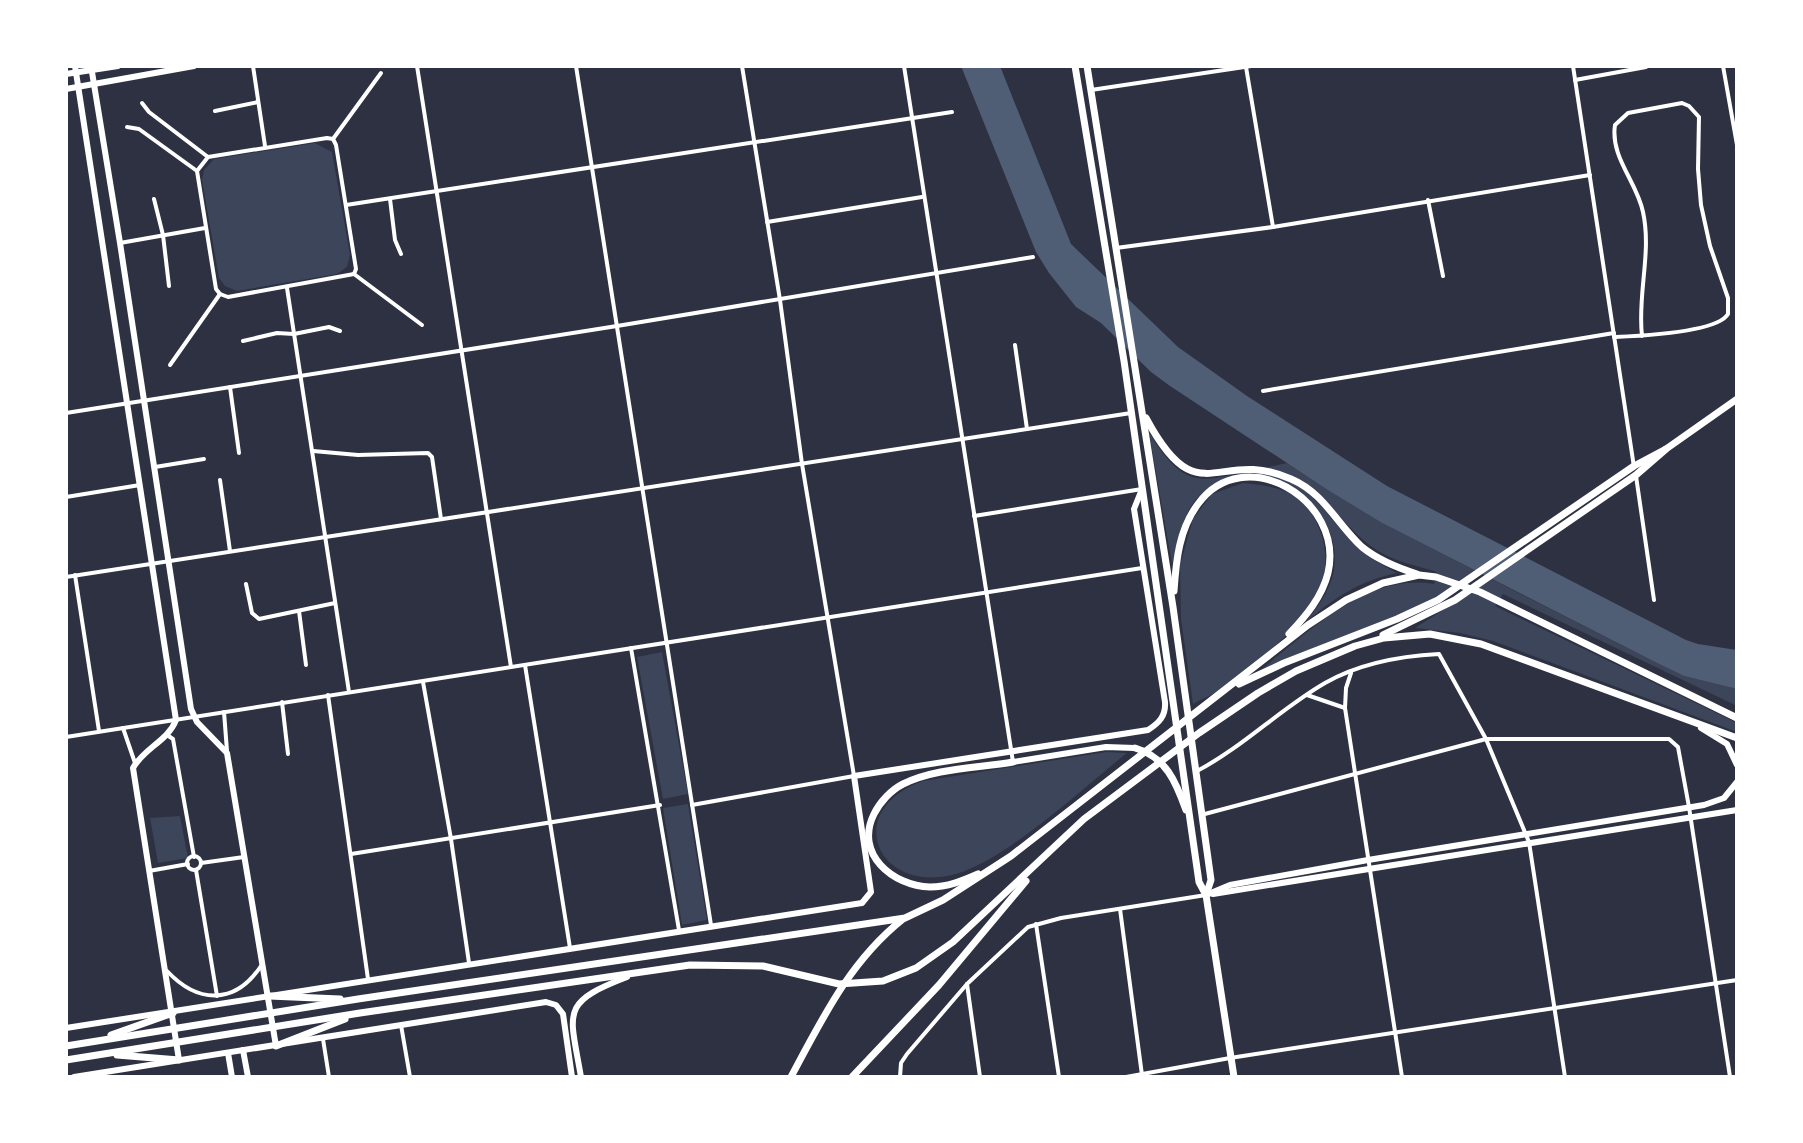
<svg xmlns="http://www.w3.org/2000/svg" width="1803" height="1143" font-family="Spectral,serif">
  <rect width="100%" height="100%" fill="#2d3142"/>
  <g fill="#3c4559">
    <polygon points="315,143 332,152 350,255 347,267 337,274 237,291 225,286 219,278 202,180 204,170 214,159"/>
    <path d="M1149,432C1198,517 1220,455 1285,480C1316,492 1330,519 1352,542C1365,555 1381,565 1397,573C1361,580 1332,599 1305,623C1317,608 1328,593 1333,575C1349,503 1254,440 1199,496C1182,513 1178,541 1172,564Z"/>
    <path d="M1287,463L1382,523L1476,571L1428,602L1404,613L1263,668C1312,629 1368,573 1434,584L1437,572C1418,566 1396,562 1378,551C1332,521 1326,478 1264,468Z"/>
    <path d="M1243,483C1277,486 1303,491 1318,526C1329,550 1328,579 1315,603C1304,623 1246,672 1225,687C1216,694 1203,698 1193,704L1181,619L1180,565L1193,519L1212,494Z"/>
    <polygon points="1491,579 1657,663 1684,676 1737,689 1737,706 1503,594 1495,606 1737,723 1737,732 1493,641 1460,633 1415,628"/>
    <polygon points="662,652 688,794 663,799 637,657"/>
    <path d="M1106,752L1127,753C1084,787 1000,867 947,876C874,889 844,809 923,781Z"/>
    <polygon points="688,804 707,920 682,925 663,808"/>
    <polygon points="180,816 188,858 158,863 150,818"/>
  </g>
  <polygon fill="#4f5d75" points="961,66 1000,66 1071,244 1178,347 1247,396 1387,486 1686,640 1698,644 1737,650 1737,689 1684,676 1657,663 1382,523 1328,490 1170,386 1151,372 1101,323 1076,307 1049,273 1036,252"/>
  <g fill="none" stroke-linecap="round" stroke-linejoin="round">
    <g stroke="#fff" stroke-width="4">
      <polyline points="253,66 265,146"/>
      <polyline points="417,66 511,667"/>
      <polyline points="576,66 711,925"/>
      <polyline points="904,66 1013,762"/>
      <polyline points="1573,66 1634,467"/>
      <polyline points="1723,66 1737,145"/>
      <polyline points="1246,67 1273,227"/>
      <polyline points="1575,80 1646,67"/>
      <polyline points="1091,90 1251,66"/>
      <polyline points="142,103 149,112 208,157"/>
      <polyline points="215,111 258,102"/>
      <polyline points="127,127 139,129 197,171"/>
      <polygon points="327,138 333,139 336,145 356,269 354,274 228,297 220,294 216,289 197,171 208,157"/>
      <polyline points="333,139 381,73"/>
      <polyline points="154,199 163,235 169,286"/>
      <polyline points="390,199 395,240 401,254"/>
      <polyline points="1428,200 1443,276"/>
      <polyline points="346,205 952,112"/>
      <polyline points="767,222 922,197"/>
      <polyline points="120,243 205,228"/>
      <polyline points="1116,248 1273,227 1590,175"/>
      <polyline points="354,274 422,325"/>
      <polyline points="287,288 349,692"/>
      <path d="M1614,337C1638,336 1717,333 1728,314V298L1710,246L1701,205L1698,169L1699,117L1689,106L1682,103L1628,113L1615,125C1610,157 1637,182 1643,212C1652,253 1637,295 1642,336"/>
      <polyline points="243,341 277,333 294,334 329,327 340,331"/>
      <polyline points="1015,345 1027,429"/>
      <polyline points="170,365 220,294"/>
      <polyline points="230,387 239,453"/>
      <polyline points="1263,391 1614,333"/>
      <polyline points="66,413 617,326 1033,257"/>
      <polyline points="313,451 358,455 428,453 432,457 441,519"/>
      <polyline points="155,467 204,459"/>
      <polyline points="1636,476 1654,600"/>
      <polyline points="220,480 230,551"/>
      <polyline points="66,497 140,485"/>
      <polyline points="974,516 1142,489"/>
      <polyline points="75,575 99,731"/>
      <polyline points="66,577 1131,413"/>
      <polyline points="246,584 252,613 259,619 335,603"/>
      <polyline points="299,611 306,665"/>
      <polyline points="631,648 679,930"/>
      <polyline points="525,665 570,948"/>
      <polyline points="1351,673 1346,688 1345,708 1402,1077"/>
      <polyline points="423,682 451,839 469,963"/>
      <polyline points="328,695 368,979"/>
      <polyline points="1307,695 1345,708"/>
      <polyline points="282,702 288,754"/>
      <polyline points="224,712 227,751"/>
      <polyline points="123,728 135,763"/>
      <polyline points="167,735 173,739 194,857"/>
      <polyline points="66,737 1142,568"/>
      <path d="M1197,771C1243,747 1280,709 1325,683C1360,663 1400,656 1439,654L1486,739L1529,842L1565,1077"/>
      <polyline points="692,805 854,776 802,464 780,300 742,66"/>
      <polyline points="1201,815 1486,739 1669,739 1678,747 1689,807 1730,1077"/>
      <polyline points="351,854 660,805"/>
      <circle cx="194" cy="863" r="7"/>
      <polyline points="201,863 244,857"/>
      <polyline points="196,870 217,996"/>
      <polyline points="149,871 188,864"/>
      <polyline points="1120,909 1142,1075"/>
      <polyline points="1036,924 1059,1077"/>
      <path d="M167,971C198,1004 235,1005 261,966"/>
      <polyline points="967,984 980,1077"/>
      <polyline points="401,1025 410,1077"/>
      <polyline points="323,1039 329,1077"/>
      <polyline points="900,1077 901,1063 907,1054 967,984 1028,927 1061,918 1206,895"/>
      <polyline points="1126,1077 1230,1058 1737,980"/>
    </g>
    <g stroke="#fff" stroke-width="6">
      <polyline points="1013,762 1106,747 1135,748"/>
      <path d="M66,1028L862,903L871,892L854,776L1148,730C1159,723 1166,716 1165,702L1134,509L1142,489"/>
      <polyline points="74,1077 546,1002 556,1005 563,1014 572,1077"/>
      <path d="M581,1077C570,1012 559,1003 627,977"/>
    </g>
    <g stroke="#fff" stroke-width="6">
      <path d="M75,66L176,720C168,741 144,748 133,768L179,1060"/>
      <polyline points="91,66 120,243 191,709 197,722 227,753 276,1046"/>
      <polyline points="66,74 118,66"/>
      <polyline points="66,89 194,66"/>
      <polyline points="1701,728 1727,744 1737,765"/>
      <polyline points="1213,894 1737,810"/>
      <polyline points="1206,895 1230,885 1368,860 1704,805 1724,798 1737,782"/>
      <polyline points="243,1050 248,1077"/>
      <polyline points="228,1053 232,1077"/>
    </g>
    <g stroke="#fff" stroke-width="7">
      <polyline points="1075,66 1124,361 1199,882 1206,895 1234,1077"/>
      <polyline points="1087,66 1173,607 1211,880 1206,895"/>
      <path d="M1146,418C1199,517 1217,446 1291,479C1324,493 1337,524 1362,547C1378,560 1398,568 1417,574"/>
      <path d="M1174,591C1176,561 1179,529 1198,504C1244,441 1345,499 1328,573C1322,597 1306,616 1289,634"/>
      <polyline points="1383,635 1455,600 1636,475 1666,449 1737,399"/>
      <polyline points="1239,684 1284,663 1397,619 1438,600 1634,466 1666,449"/>
      <path d="M1135,748C1166,757 1176,782 1186,810"/>
      <path d="M978,874C962,881 948,887 930,887C893,886 854,854 874,814C880,802 891,790 903,784C935,768 978,768 1013,762"/>
      <polyline points="269,996 340,999"/>
      <polyline points="111,1035 173,1013"/>
      <polyline points="66,1046 358,999 905,918 943,900 1011,856 1308,625 1346,600 1383,583 1419,575 1436,577 1480,592 1737,718"/>
      <polyline points="276,1046 345,1019"/>
      <polyline points="117,1055 179,1060"/>
      <polyline points="66,1060 360,1013 690,965 763,966 839,984 883,981 916,968 953,942 1084,819 1199,733 1258,693 1296,671 1355,646 1384,638 1430,634 1481,644 1737,738"/>
      <path d="M791,1077C822,1019 850,961 903,919"/>
      <polyline points="852,1077 939,985 1026,881"/>
    </g>
  </g>
  <rect width="1803" height="1143" fill="none" stroke="#ffffff" stroke-width="136"/>
</svg>
